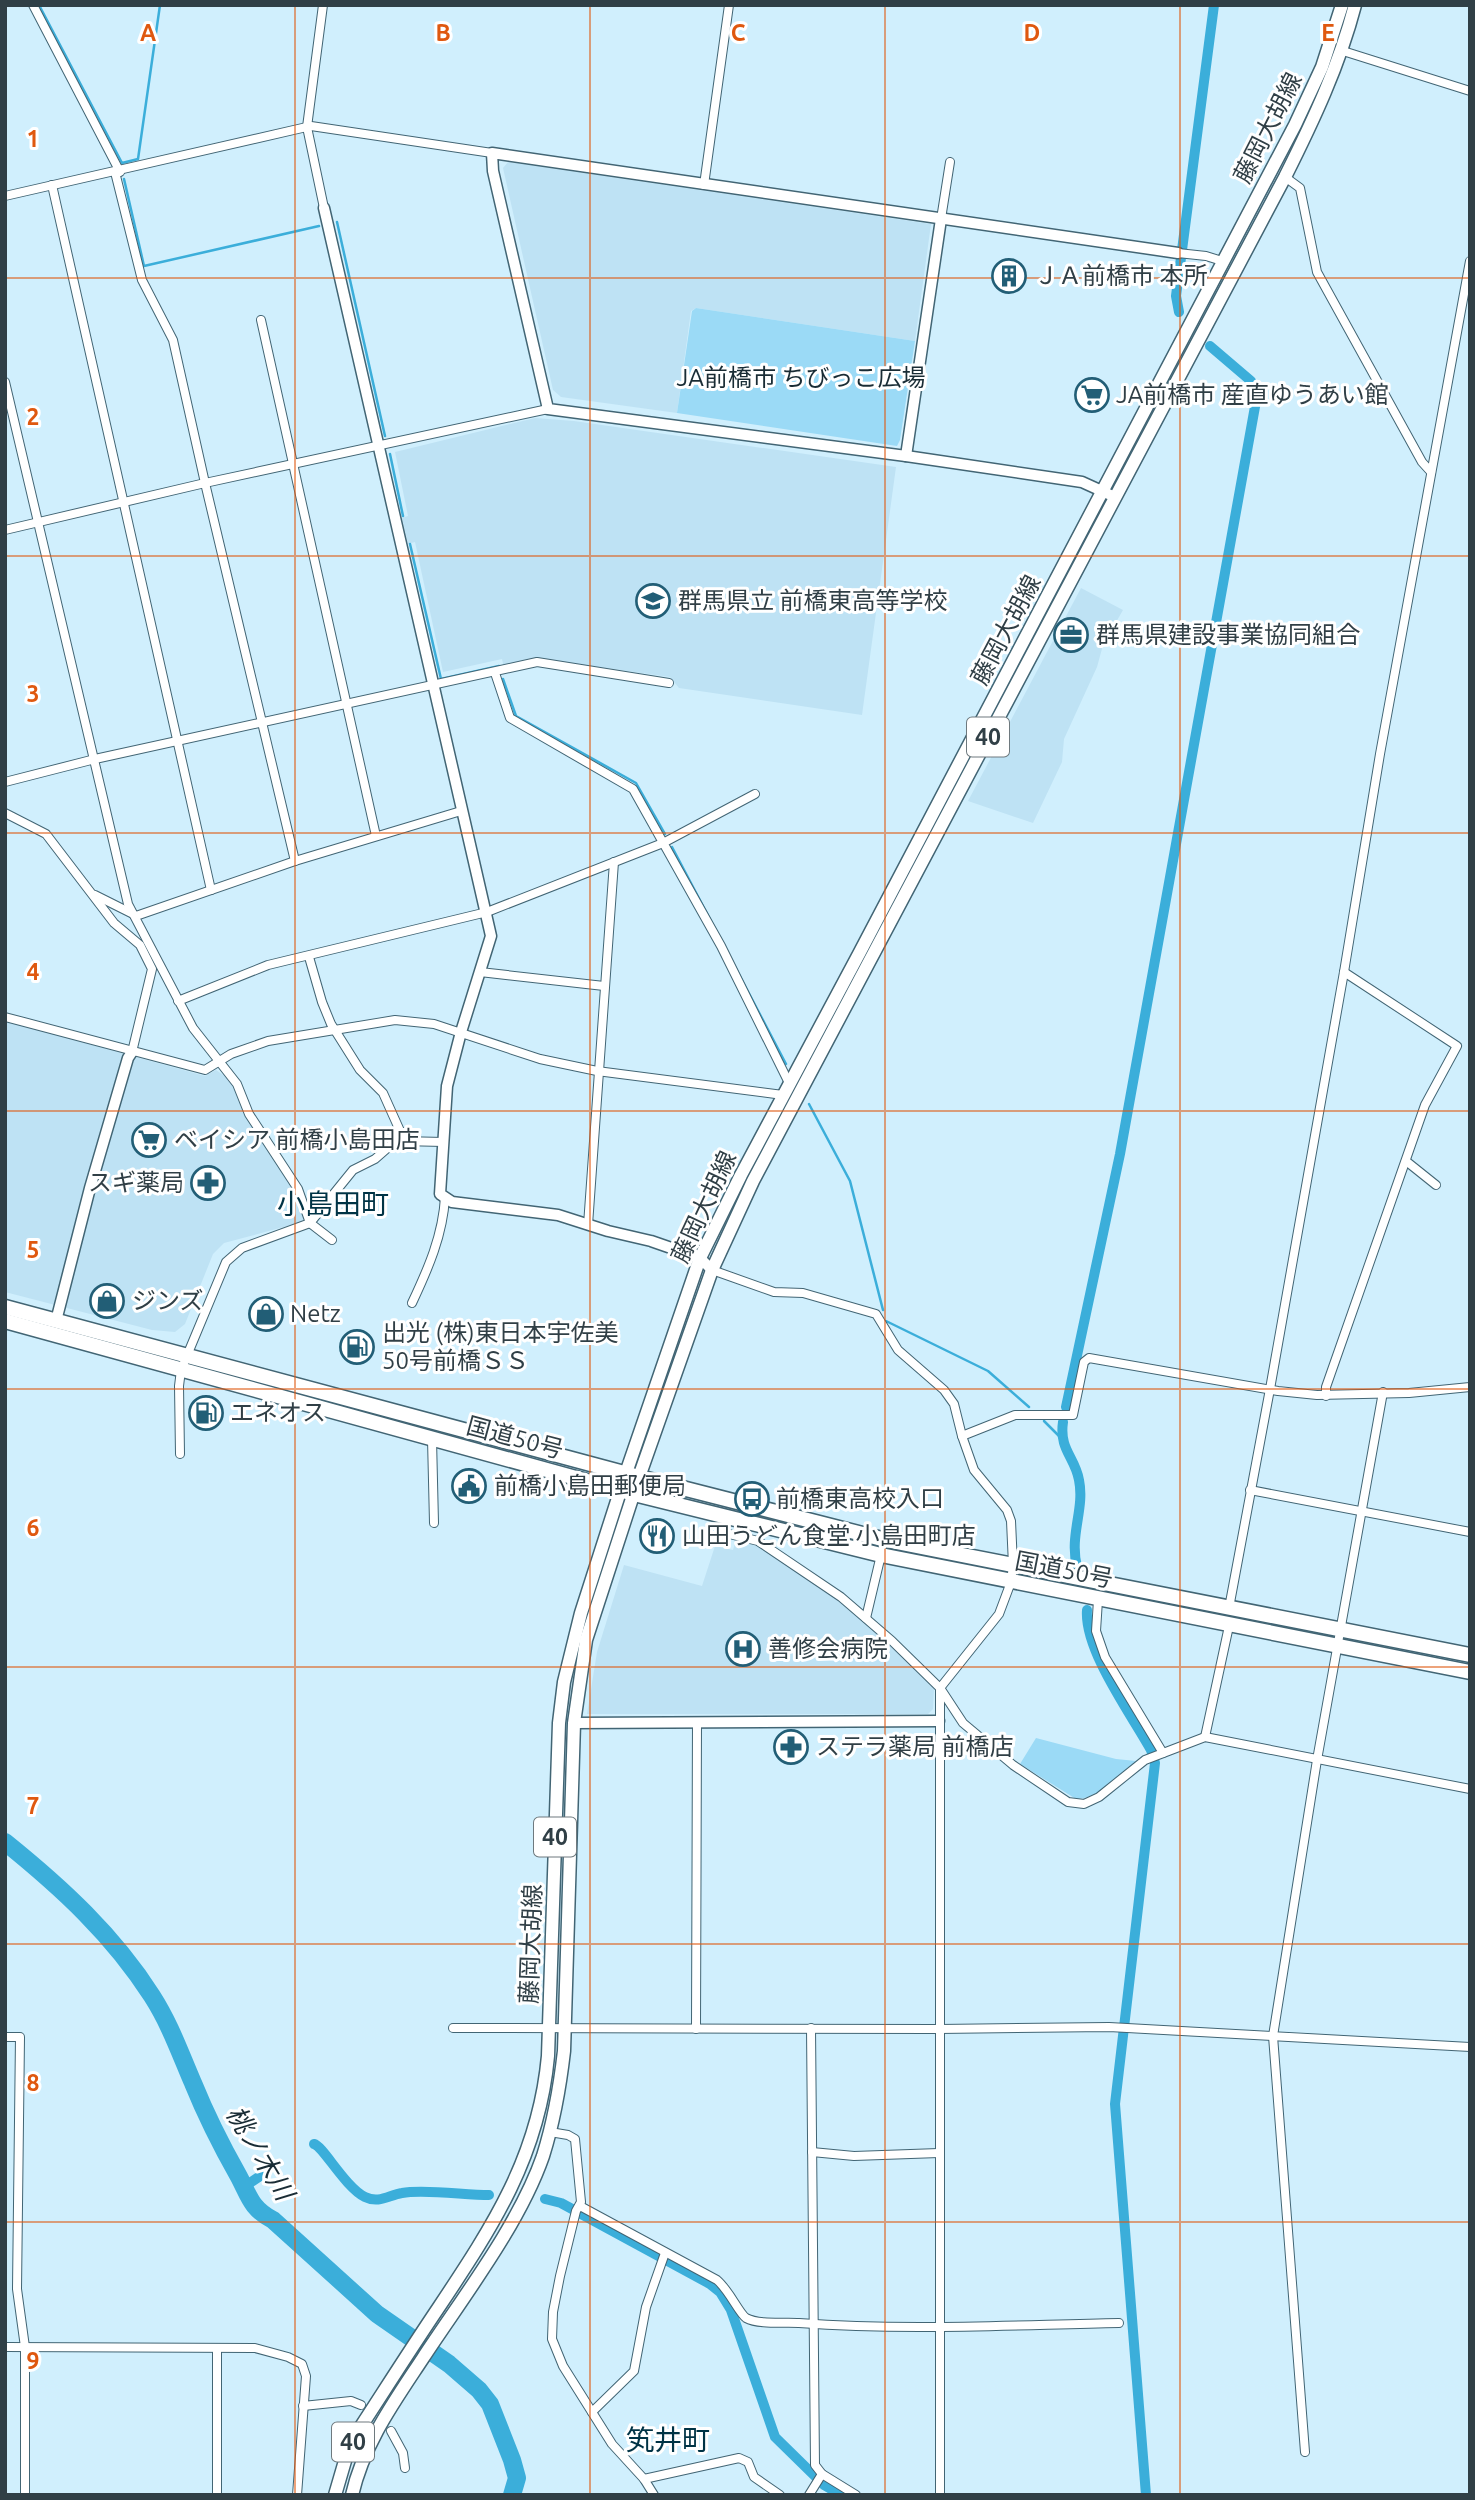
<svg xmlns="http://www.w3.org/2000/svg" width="1475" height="2500" font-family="Ubuntu,'Noto Sans JP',sans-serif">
  <rect width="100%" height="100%" fill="#d0effd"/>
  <g fill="#bee2f4">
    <polygon points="508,162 931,224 915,341 696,308 691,311 677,413 561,397 553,390 503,168"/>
    <polygon points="535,418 574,421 896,467 862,715 679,688 670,677 541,659 504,668 502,659 443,672 415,542 408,544 402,518 408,516 395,452"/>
    <polygon points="1081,588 1123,610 1103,645 1097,667 1064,739 1062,762 1033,823 968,801"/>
    <polygon points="5,1021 205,1076 216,1070 232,1081 292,1185 305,1216 302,1222 224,1243 213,1254 185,1324 175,1332 152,1330 5,1292"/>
    <polygon points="736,1540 761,1547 840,1600 894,1648 934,1688 933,1709 928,1714 587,1714 597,1652 624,1565 702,1586 715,1546 733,1550"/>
  </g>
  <g fill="#9bdaf6">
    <polygon points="696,308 915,341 900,440 897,446 677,413 692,311"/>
    <path d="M1036,1738L1116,1759L1136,1761L1135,1765C1118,1777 1097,1799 1076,1799L1020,1764Z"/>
  </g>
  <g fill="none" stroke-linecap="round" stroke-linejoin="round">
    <g stroke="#3baeda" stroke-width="2.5">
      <polyline points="39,5 122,163 138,159 160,5"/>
      <polyline points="124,179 144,266 319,226"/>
      <polyline points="337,222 385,436"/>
      <polyline points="390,454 403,516"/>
      <polyline points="410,544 441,679 499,666"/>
      <polyline points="503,679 516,716 636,783 665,834"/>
      <polyline points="672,847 786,1064"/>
      <polyline points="809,1104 850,1181 883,1310"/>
      <polyline points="886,1321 988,1371 1029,1407"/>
      <polyline points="1044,1421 1064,1441"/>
    </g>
    <g stroke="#3baeda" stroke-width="10">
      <polyline points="1179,312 1176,296 1214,5"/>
      <polyline points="1210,346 1251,381"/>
      <polyline points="1066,1407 1120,1154 1258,390"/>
      <path d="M1063,1422C1059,1450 1075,1457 1079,1480C1085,1509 1069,1535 1077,1567"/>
      <path d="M1087,1610C1084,1650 1131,1714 1151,1750L1155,1763L1115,2104L1146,2495"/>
      <path d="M314,2144C323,2146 345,2187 365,2197C379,2204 389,2195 402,2193C424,2189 465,2195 489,2195"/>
      <polyline points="244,2187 266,2172"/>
      <polyline points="545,2199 561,2203 710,2284 720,2292 731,2310 775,2437 824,2485 841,2495"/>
    </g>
    <path stroke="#3baeda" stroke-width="18" d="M5,1842C62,1888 113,1935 152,1996C170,2024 180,2053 193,2083C206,2115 221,2145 238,2175C249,2195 250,2208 273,2220L377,2314L449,2364L479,2390L490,2404L512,2460L517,2478L512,2495"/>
    <g stroke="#426574" stroke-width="10">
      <g id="street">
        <polyline points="33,5 120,172"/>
        <polyline points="323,5 307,127 324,208"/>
        <polyline points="1343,51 1470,91"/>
        <polyline points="115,172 142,280 173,340 205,483 295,861"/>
        <polyline points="1285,177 1300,188 1317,272 1422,462 1431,472"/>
        <polyline points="52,185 211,890"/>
        <polyline points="704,185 729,5"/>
        <polyline points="5,196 311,126 492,153"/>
        <polyline points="941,219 950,162"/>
        <polyline points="1178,253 1206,256 1222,261"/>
        <polyline points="261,320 376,836"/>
        <polyline points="5,382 128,904 193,1028 237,1084 249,1114 298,1189 310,1223 332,1240"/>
        <polyline points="5,530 205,483 548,409"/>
        <polyline points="495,673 510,718 633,789 721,946 789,1083"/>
        <polyline points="5,782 95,759 537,662 669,683"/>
        <polyline points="5,813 46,834 114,923 140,945 152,969 132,1052"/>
        <polyline points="95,895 133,914"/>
        <polyline points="136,916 295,861 461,811"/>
        <polyline points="309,957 322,1002 331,1024 360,1070 383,1093 405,1142"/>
        <polyline points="480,972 604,986"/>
        <polyline points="178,1001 268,965 487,912 663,843 755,794"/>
        <polyline points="5,1017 205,1070 231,1054 268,1041 395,1020 434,1024 540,1059 597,1071 783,1095"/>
        <polyline points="1406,1161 1436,1185"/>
        <polyline points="588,1225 614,862"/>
        <polyline points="712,1270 774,1292 803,1293 876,1314 898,1350 944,1390 954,1404 962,1436"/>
        <path d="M412,1303C428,1269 443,1235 445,1197"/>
        <polyline points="1326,1396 1326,1387 1425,1105 1457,1046 1344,972"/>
        <polyline points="432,1439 434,1523"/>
        <polyline points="180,1454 179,1386 181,1370 226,1262 242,1248 310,1223 353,1170 375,1159 391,1145 400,1141 444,1142"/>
        <polyline points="1250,1490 1470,1532"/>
        <polyline points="721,1532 758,1541 841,1597 892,1641 940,1688 963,1723 1013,1765 1068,1802 1084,1804 1099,1797 1145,1760 1205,1737 1470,1789"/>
        <polyline points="1098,1600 1096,1631 1105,1657 1163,1753"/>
        <polyline points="1229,1608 1270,1389 1344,972 1380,754 1470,261"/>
        <polyline points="866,1618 881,1555"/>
        <polyline points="1205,1737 1229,1626"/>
        <polyline points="453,2028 939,2029 1109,2027 1470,2047"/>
        <polyline points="811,2028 815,2465 822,2474 856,2495"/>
        <polyline points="696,2029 697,1722"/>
        <polyline points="5,2037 20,2037 17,2289 25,2347 25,2495"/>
        <polyline points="550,2132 568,2135 575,2139 581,2202 576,2211 560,2276 553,2312 552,2339 563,2366 612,2444 644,2479 654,2495"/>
        <polyline points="812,2152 854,2156 939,2153"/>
        <path d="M580,2206L717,2280C729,2290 739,2313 746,2318C759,2325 784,2322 799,2323C906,2331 1012,2325 1119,2323"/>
        <polyline points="5,2347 255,2348 288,2357 302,2364 306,2376 297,2495"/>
        <polyline points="217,2348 217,2495"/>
        <polyline points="303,2406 351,2401 361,2405"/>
        <polyline points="592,2412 634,2371 646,2307 665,2253"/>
        <polyline points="391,2431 403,2453 405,2468"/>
        <polyline points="1305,2452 1273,2036 1317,1760 1383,1392"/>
        <polyline points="644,2479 739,2458 748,2462 754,2477 780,2495"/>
        <polyline points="809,2495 822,2474"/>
        <polyline points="940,2495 940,1688 999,1614 1011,1582 1013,1565 1011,1521 1007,1510 974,1470 962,1436 1015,1415 1073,1415 1084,1362 1089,1358 1278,1391 1317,1395 1409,1393 1470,1387"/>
      </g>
    </g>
    <g stroke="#426574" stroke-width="13">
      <g id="secondary">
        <polyline points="324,208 491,936 461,1032 447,1086 440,1194 452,1202 558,1215 608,1231 651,1241 700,1258 712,1270"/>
        <polyline points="906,456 941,219"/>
        <polyline points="1115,497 1082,482 906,456 548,409 493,171 492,153 1178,253"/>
        <polyline points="56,1321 90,1188 128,1058 132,1052"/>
        <polyline points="574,1723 939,1721"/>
      </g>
    </g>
    <g stroke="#426574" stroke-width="15">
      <g id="primary">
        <path d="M335,2495L347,2454L360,2428C386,2388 412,2347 439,2307C493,2226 539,2156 548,2056L559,1723L564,1682L581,1613L626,1473L700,1258L741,1175L860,952L1295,125L1322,67L1342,5"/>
        <path d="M352,2495C364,2443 394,2402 423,2358C463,2297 519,2225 543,2156C554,2121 560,2086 564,2051L574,1723L586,1640L639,1477L712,1270L753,1181L1285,177C1313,121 1339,66 1355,5"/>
      </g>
    </g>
    <g stroke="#426574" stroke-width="17">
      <g id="highway">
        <polyline points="5,1307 639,1477 886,1540 1470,1655"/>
        <polyline points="5,1321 634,1494 881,1555 1470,1672"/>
      </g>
    </g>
    <use href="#street" stroke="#fff" stroke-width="8"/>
    <use href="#secondary" stroke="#fff" stroke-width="10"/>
    <use href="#primary" stroke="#fff" stroke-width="12"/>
    <use href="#highway" stroke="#fff" stroke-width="14"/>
  </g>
  <path fill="none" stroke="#df580f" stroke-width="2" stroke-opacity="0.55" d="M295,5V2495M590,5V2495M885,5V2495M1180,5V2495M5,278H1470M5,556H1470M5,833H1470M5,1111H1470M5,1389H1470M5,1667H1470M5,1944H1470M5,2222H1470"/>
  <defs>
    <g id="building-ring" transform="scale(1.75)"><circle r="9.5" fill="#fff" stroke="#225e76" stroke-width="1.5"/><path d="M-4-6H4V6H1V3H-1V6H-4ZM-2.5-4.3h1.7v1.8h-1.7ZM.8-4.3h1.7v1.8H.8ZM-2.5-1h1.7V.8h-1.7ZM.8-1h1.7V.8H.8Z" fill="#225e76"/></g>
    <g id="supermarket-ring" transform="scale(1.75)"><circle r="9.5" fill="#fff" stroke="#225e76" stroke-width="1.5"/><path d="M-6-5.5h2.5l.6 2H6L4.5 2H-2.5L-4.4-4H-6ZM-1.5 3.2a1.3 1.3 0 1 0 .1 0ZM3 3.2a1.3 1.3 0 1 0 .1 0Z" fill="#225e76"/></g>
    <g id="school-ring" transform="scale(1.75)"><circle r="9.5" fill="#fff" stroke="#225e76" stroke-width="1.5"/><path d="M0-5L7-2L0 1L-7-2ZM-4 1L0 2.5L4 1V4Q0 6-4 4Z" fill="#225e76"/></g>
    <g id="office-ring" transform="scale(1.75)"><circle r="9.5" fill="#fff" stroke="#225e76" stroke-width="1.5"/><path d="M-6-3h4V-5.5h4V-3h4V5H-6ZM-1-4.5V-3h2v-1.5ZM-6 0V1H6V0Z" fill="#225e76"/></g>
    <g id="pharmacy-ring" transform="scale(1.75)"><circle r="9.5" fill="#fff" stroke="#225e76" stroke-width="1.5"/><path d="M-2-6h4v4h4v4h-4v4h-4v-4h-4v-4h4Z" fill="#225e76"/></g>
    <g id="shop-ring" transform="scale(1.75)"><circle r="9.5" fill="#fff" stroke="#225e76" stroke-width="1.5"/><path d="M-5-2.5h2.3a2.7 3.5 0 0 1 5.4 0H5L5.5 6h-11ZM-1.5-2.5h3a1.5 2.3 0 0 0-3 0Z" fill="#225e76"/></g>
    <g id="fuel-ring" transform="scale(1.75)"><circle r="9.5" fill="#fff" stroke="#225e76" stroke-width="1.5"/><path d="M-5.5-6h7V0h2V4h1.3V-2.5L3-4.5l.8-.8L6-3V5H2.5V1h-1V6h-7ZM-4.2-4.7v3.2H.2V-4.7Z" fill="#225e76"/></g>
    <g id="civic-ring" transform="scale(1.75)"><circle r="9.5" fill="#fff" stroke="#225e76" stroke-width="1.5"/><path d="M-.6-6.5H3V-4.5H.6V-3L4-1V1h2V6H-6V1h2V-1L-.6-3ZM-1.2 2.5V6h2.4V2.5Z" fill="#225e76"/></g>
    <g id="bus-ring" transform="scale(1.75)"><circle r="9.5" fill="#fff" stroke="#225e76" stroke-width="1.5"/><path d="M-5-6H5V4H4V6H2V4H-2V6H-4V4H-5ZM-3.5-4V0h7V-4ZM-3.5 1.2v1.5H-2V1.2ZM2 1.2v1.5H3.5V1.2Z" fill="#225e76"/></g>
    <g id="restaurant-ring" transform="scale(1.75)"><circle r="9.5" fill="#fff" stroke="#225e76" stroke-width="1.5"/><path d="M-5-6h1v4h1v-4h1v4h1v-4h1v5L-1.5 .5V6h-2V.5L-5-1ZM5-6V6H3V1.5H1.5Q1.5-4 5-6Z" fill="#225e76"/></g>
    <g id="hospital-ring" transform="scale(1.75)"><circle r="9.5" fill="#fff" stroke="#225e76" stroke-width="1.5"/><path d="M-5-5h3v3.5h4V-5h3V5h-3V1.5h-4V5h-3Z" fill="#225e76"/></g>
  </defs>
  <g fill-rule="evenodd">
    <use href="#building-ring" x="1009" y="276"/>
    <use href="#supermarket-ring" x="1092" y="395"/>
    <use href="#school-ring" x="653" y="601"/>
    <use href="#office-ring" x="1071" y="635"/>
    <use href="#supermarket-ring" x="149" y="1140"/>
    <use href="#pharmacy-ring" x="208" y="1183"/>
    <use href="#shop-ring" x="107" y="1301"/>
    <use href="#shop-ring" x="266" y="1314"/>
    <use href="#fuel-ring" x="357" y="1347"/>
    <use href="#fuel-ring" x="206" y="1413"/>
    <use href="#civic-ring" x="469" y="1486"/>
    <use href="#bus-ring" x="752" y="1499"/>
    <use href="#restaurant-ring" x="657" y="1536"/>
    <use href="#hospital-ring" x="743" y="1649"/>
    <use href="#pharmacy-ring" x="791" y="1747"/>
  </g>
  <g text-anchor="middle" stroke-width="6" stroke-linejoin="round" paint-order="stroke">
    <g fill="#fff" stroke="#6e797e" stroke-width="2">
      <rect x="967" y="717.5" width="42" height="39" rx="5"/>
      <rect x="534" y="1817.5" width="42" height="39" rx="5"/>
      <rect x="332" y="2422.5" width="42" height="39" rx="5"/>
    </g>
    <g font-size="23" font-weight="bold" fill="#303f46">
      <text x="988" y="745">40</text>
      <text x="555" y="1845">40</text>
      <text x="353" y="2450">40</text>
    </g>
    <g font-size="24" fill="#303f46" stroke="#fff">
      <text transform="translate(1268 128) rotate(-63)" y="8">藤岡大胡線</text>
      <text transform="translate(1006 630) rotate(-62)" y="8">藤岡大胡線</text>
      <text transform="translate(704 1207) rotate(-65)" y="8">藤岡大胡線</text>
      <text transform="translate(515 1438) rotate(15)" y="8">国道50号</text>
      <text transform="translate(1064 1570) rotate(11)" y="8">国道50号</text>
      <text transform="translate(531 1944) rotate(-88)" y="8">藤岡大胡線</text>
    </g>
    <g font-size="24" fill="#303f46" stroke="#fff" text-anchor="start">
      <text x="1034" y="284">ＪＡ前橋市 本所</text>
      <text x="1116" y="403">JA前橋市 産直ゆうあい館</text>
      <text x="678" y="609">群馬県立 前橋東高等学校</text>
      <text x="1096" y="643">群馬県建設事業協同組合</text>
      <text x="174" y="1148">ベイシア 前橋小島田店</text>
      <text x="184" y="1191" text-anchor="end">スギ薬局</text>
      <text x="132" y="1309">ジンズ</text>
      <text x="290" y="1322">Netz</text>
      <text x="382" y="1341">出光 (株)東日本宇佐美<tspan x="382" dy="28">50号前橋ＳＳ</tspan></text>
      <text x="230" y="1421">エネオス</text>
      <text x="494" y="1494">前橋小島田郵便局</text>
      <text x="776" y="1507">前橋東高校入口</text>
      <text x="682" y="1544">山田うどん食堂 小島田町店</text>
      <text x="768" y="1657">善修会病院</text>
      <text x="816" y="1755">ステラ薬局 前橋店</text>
    </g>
    <g font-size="24" fill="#192c35" stroke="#fff">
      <text x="801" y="386">JA前橋市 ちびっこ広場</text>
    </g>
    <g font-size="26" font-style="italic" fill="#192c35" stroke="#fff">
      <text transform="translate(260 2153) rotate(59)" y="9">桃ノ木川</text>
    </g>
    <g font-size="28" fill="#003345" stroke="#fff">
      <text x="333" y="1214">小島田町</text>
      <text x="668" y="2450">笂井町</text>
    </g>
  </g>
  <g font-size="23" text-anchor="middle" font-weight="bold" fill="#df580f" stroke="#fff" stroke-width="6" stroke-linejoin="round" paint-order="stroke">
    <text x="148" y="41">A</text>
    <text x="443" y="41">B</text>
    <text x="738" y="41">C</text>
    <text x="1032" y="41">D</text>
    <text x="1328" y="41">E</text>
    <text x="33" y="147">1</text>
    <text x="33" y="425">2</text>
    <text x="33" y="702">3</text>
    <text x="33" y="980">4</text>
    <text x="33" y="1258">5</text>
    <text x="33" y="1536">6</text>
    <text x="33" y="1814">7</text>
    <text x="33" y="2091">8</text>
    <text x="33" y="2369">9</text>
  </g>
  <rect width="1475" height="2500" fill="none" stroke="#303f46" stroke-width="14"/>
</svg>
